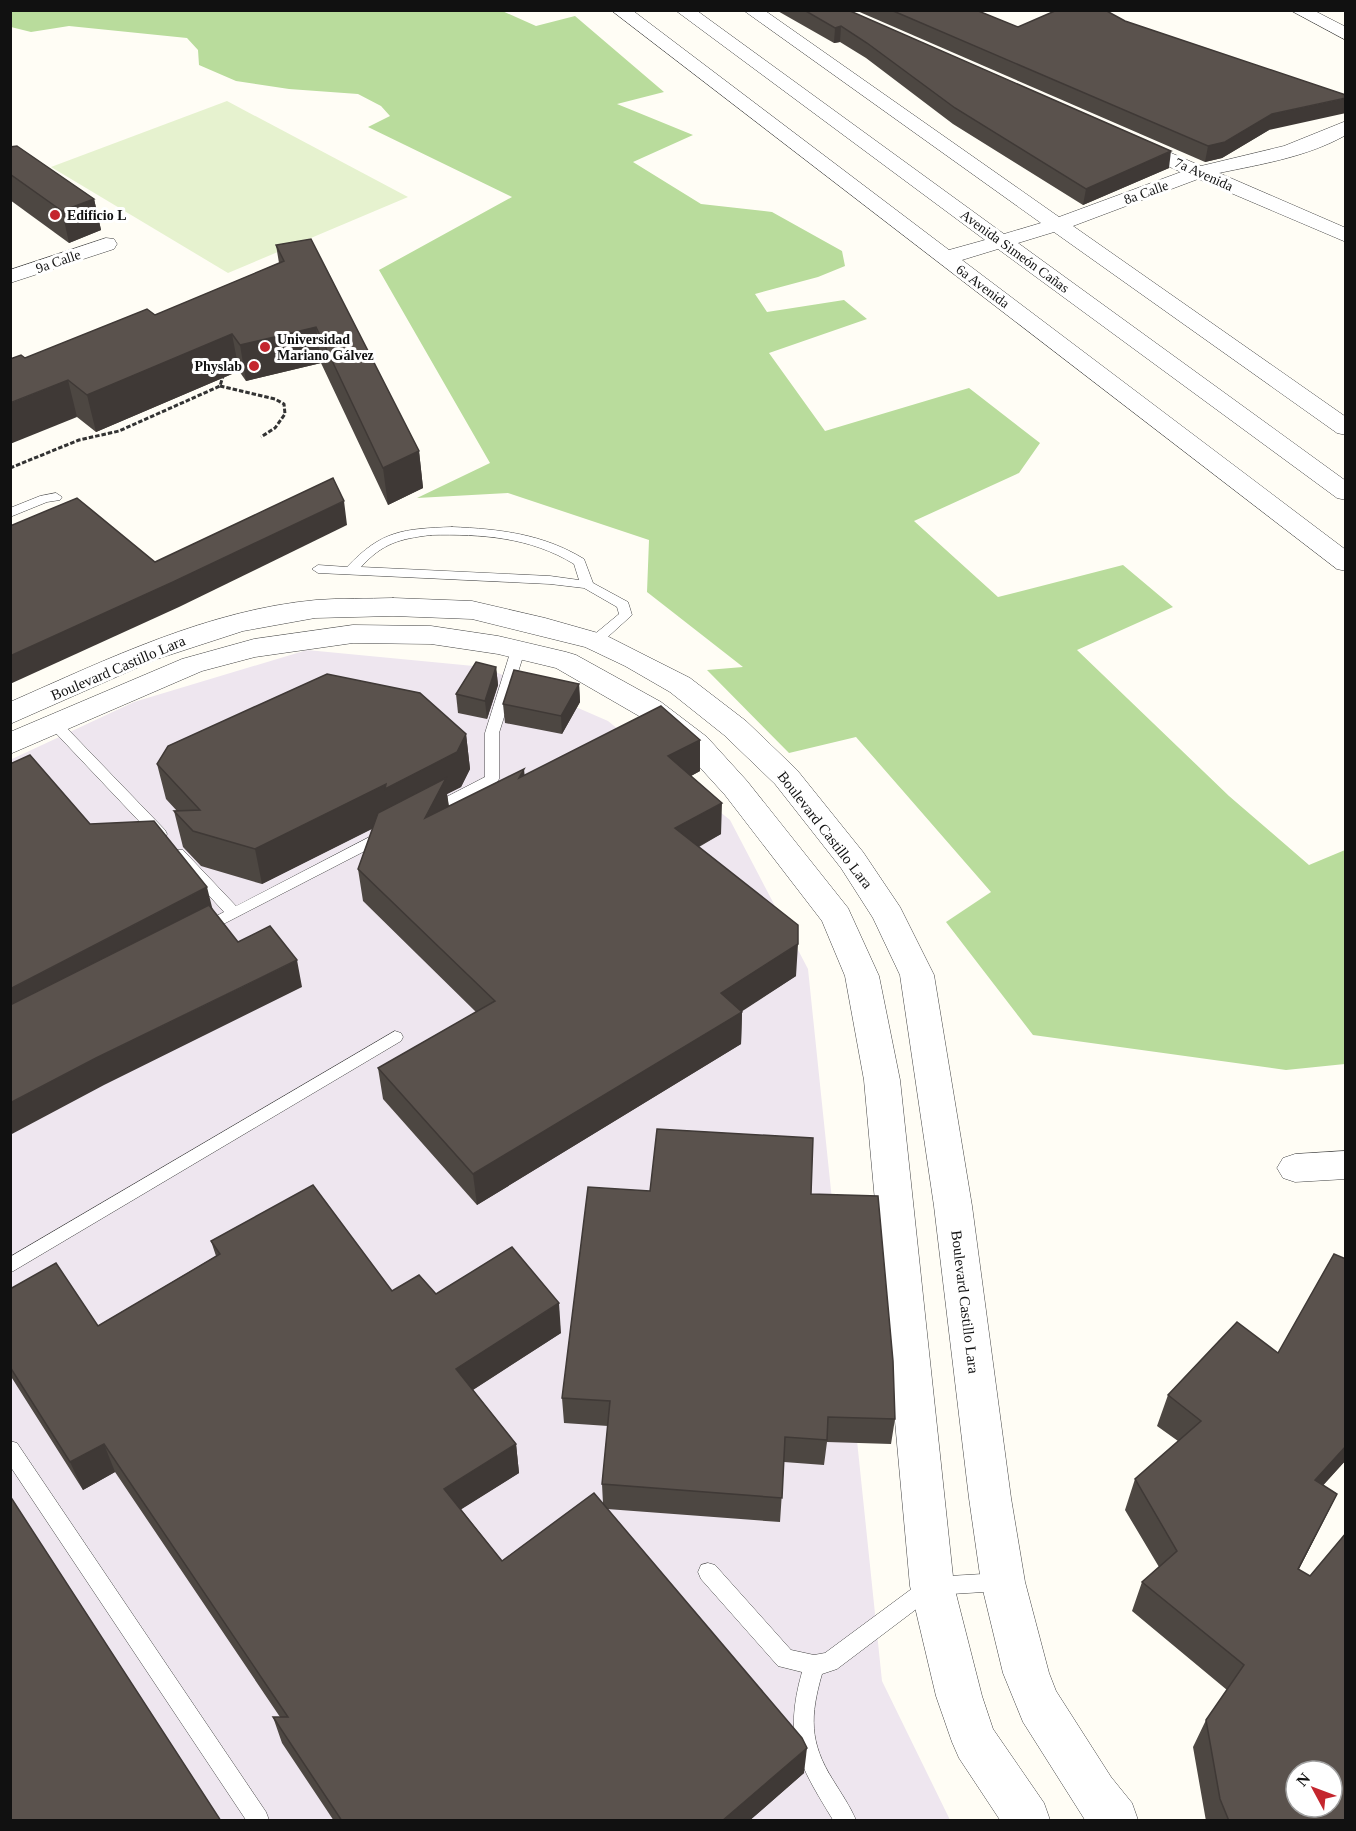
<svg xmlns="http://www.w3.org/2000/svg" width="1356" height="1831" font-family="Georgia,serif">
  <rect width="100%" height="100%" fill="#fffdf5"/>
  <polygon fill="#eee6ef" points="307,650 484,667 608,721 730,820 808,969 882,1681 950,1820 11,1820 10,760 134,702"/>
  <polygon fill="#b9dc9c" points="11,10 500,10 536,26 575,16 664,92 617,104 693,135 633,162 701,204 772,212 842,251 845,266 818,277 755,294 767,312 844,300 867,319 769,353 825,431 969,388 1040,443 1019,473 914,521 998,597 1123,565 1173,607 1077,650 1229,796 1309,865 1345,850 1345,1064 1286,1070 1033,1035 946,922 991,892 856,737 789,753 707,670 743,667 647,592 649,540 508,493 417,498 490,463 379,270 512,197 368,127 390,116 381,106 358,94 289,89 236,81 199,65 198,50 187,38 69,26 31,32 11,27"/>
  <polygon fill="#e6f2cf" points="227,101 408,197 228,273 51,167"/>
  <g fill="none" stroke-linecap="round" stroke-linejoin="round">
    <g stroke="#444" stroke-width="1">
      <g id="service">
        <polygon points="56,493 62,497 60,500 47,502 10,517 10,508 40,496"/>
        <path d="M452,527C500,529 543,534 584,559L593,583L628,602L632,615L600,644H590L588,641L590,638L619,614L617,607L584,588L550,584L318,573L312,569L318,565L347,567C382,530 403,529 452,527ZM431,535C482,534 530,537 574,564L579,580L550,576L361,567C383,543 399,539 431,535Z"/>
        <polygon points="518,646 525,650 499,733 499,779 497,782 435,814 425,814 423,811 425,808 485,777 485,733 511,650"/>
        <polygon points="55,720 60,721 165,830 167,834 165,838 155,838 50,727 48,724 50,721"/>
        <polygon points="385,829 390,830 392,834 390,838 204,934 199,933 196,929 199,925 224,912 171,854 173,850 183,850 236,906"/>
        <polygon points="395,1031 401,1033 403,1037 401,1041 10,1273 10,1257"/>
        <polygon points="10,1441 17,1443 266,1812 269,1820 246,1820 10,1466"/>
        <path d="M708,1563L715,1565L791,1650L814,1655L825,1653L925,1579L932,1577L1000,1573L1007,1575L1010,1582L1007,1589L1000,1591L935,1595L837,1669L822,1674C810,1716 809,1742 833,1780C841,1793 850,1806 856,1820H833C799,1764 783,1740 802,1672L778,1666L701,1579L698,1572L701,1565Z"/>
      </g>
    </g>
    <g stroke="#444" stroke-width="1">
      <g id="minor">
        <path d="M611,10H632L949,250L985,240L675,10H696L1004,234L1041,223L743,10H764L1059,217L1181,172L1125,147L1122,143L1125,139H1139L1201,166L1284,146L1346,121V135C1307,157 1262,164 1219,173L1346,228V242L1198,179L1073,226L1346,417V435L1337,433L1054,232L1018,243L1346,481V500L1337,498L998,249L962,260L1346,550V571L1337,569Z"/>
        <polygon points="1290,10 1313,10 1346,27 1346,40"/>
        <polygon points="106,238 114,239 117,244 114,249 10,283 10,270"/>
        <polygon points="1346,1151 1346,1179 1295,1182 1283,1178 1277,1168 1283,1158 1295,1154"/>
      </g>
    </g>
    <g stroke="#444" stroke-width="1">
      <g id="tertiary">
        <path d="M393,598L472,601L545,618L605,635L690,678L746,721L797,770L863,852L900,907L934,975L972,1206L1011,1498L1025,1582L1049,1673L1056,1691L1111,1777L1132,1803L1138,1820H1085L1023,1722L1003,1673L981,1582L969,1498L934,1206L900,975L873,918L841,868L775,784L724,735L670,692L625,666L585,647L472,619L393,616L315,618L243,631L157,659L10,724V702C108,659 208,610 316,600C341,598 367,599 393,598Z"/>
        <polygon points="353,625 431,626 498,636 566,652 576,655 661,702 707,737 747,781 848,908 879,976 900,1080 954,1586 982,1696 993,1729 1044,1803 1050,1820 1000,1820 959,1758 952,1742 936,1696 910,1586 864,1080 845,976 822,921 725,795 685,751 639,716 556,668 498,654 431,644 353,643 255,657 202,671 10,754 10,732 182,659 254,639"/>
      </g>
    </g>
    <g stroke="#333" stroke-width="3" stroke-dasharray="4.5 2" stroke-linecap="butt">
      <polyline points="220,386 275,399 284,404 285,414 275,428 261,437"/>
      <polyline points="10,468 79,440 119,431 220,386 224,373"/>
    </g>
    <use href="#service" fill="#fff" fill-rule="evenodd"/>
    <use href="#minor" fill="#fff" fill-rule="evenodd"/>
    <use href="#tertiary" fill="#fff" fill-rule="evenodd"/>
  </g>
  <g fill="#4d4742">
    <polygon points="776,10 848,10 1169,168 1083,205 953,124 866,58 840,42 834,43"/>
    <polygon points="855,10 976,10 1269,130 1222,158 1205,162"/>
    <polygon points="10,147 94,199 101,230 69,243 10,200"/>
    <polygon points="276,245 419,451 423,488 388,505 321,363 246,381 239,371 96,432 77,417 25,358 155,315 279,263"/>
    <polygon points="496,667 498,685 487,719 458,713 456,694"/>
    <polygon points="579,684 580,702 562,734 505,723 503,704"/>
    <polygon points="466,734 470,769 461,787 447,794 449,806 525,775 700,740 700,771 691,776 721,834 699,847 796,976 741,1011 742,1012 741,1044 477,1205 383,1099 378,1068 476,1012 363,901 358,869 372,829 262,884 201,866 183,847 174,811 177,811 166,799 157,764"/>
    <polygon points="650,1191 811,1194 895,1419 891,1444 827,1442 824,1465 784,1462 780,1522 607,1509 804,1773 749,1821 334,1821 282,1743 273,1717 280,1717 115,1472 83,1490 10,1375 10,1289 98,1326 216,1256 211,1241 392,1291 436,1294 561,1333 473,1390 516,1444 519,1473 461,1509 502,1561 603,1504 602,1484 608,1426 564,1423 562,1398"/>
    <polygon points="1346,1259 1346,1460 1323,1485 1337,1494 1299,1569 1346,1821 1206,1821 1193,1747 1206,1720 1227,1690 1132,1611 1142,1582 1159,1567 1125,1510 1135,1479 1178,1441 1157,1426 1168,1395 1278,1353"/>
  </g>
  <g fill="#3f3936">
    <polygon points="841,26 840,42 834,43 835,28"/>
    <polygon points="1346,98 1346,113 1269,130 1222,158 1205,162 1208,146 1272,114"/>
    <polygon points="1171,151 1169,168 1083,205 1086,189"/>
    <polygon points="94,199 101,230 69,243 62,211"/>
    <polygon points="316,327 321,363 246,381 240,345"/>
    <polygon points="232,334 239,371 96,432 87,395"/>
    <polygon points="68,380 77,417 10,444 10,403"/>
    <polygon points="419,451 423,488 388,505 383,468"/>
    <polygon points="344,501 347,525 179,607 10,684 10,656"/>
    <polygon points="496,667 498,685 487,719 485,701"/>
    <polygon points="579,684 580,702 562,734 561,716"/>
    <polygon points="466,734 470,769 461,787 447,794 449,810 429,849 389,820 262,884 255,849"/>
    <polygon points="700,740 700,771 669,788 668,756"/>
    <polygon points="524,769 527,800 519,778"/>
    <polygon points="722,803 721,834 675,859 675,828"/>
    <polygon points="207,887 214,915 10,1021 10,989"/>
    <polygon points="798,944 796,976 721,1025 721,993"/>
    <polygon points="297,960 302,987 104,1085 10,1135 10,1103 96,1058"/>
    <polygon points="742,1012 741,1044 477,1205 473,1174"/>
    <polygon points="559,1303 561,1333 460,1398 456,1369"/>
    <polygon points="104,1444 115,1472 83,1490 70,1462"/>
    <polygon points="516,1444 519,1473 449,1517 444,1489"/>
    <polygon points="1346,1446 1346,1460 1301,1510 1315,1480"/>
    <polygon points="1337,1494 1322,1524 1284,1598 1298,1569"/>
    <polygon points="807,1748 804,1773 749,1821 722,1821"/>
  </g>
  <g fill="#5a524d" stroke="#3f3936" stroke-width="1.5" fill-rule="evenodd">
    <polygon points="804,10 848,10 1171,151 1086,189 955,108 867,43 841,26 835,28"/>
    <polygon points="891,10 976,10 1018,27 1057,10 1105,10 1125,21 1346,95 1346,98 1272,114 1225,142 1208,146"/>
    <polygon points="17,146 94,199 62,211 10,174 10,147"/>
    <polygon points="311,239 419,451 383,468 316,327 240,345 232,334 87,395 68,380 10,403 10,359 21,355 25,358 147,309 155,315 284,261 276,245"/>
    <polygon points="333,478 344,501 173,582 10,656 10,526 77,498 155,562"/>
    <polygon points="476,662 496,667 485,701 456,694"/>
    <polygon points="514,670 579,684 561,716 503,704"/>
    <polygon points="327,674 420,693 466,734 457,752 385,789 386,784 255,849 193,831 174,811 200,810 157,764 168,746"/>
    <polygon points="661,706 700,740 668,756 722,803 675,828 798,925 798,944 721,993 742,1012 473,1174 378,1068 495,1001 358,869 378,813 446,778 425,818 524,769 519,778"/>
    <polygon points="30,755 90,824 154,821 207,887 10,989 10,764"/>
    <polygon points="209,905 238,942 270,926 297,960 96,1058 10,1103 10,1005"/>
    <polygon points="657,1129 813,1138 811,1194 878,1196 893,1361 895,1419 828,1417 827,1440 785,1437 782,1498 602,1484 610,1401 562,1398 588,1187 650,1191"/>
    <polygon points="313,1185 392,1291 419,1275 436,1294 512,1247 559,1303 456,1369 516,1444 444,1489 502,1561 594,1493 802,1738 807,1748 722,1821 342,1821 273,1717 288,1717 104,1444 70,1462 10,1367 10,1289 56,1263 98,1326 220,1254 211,1241"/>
    <path d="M1334,1254L1346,1259V1446L1315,1480L1337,1494L1298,1569L1310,1576L1346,1533V1821H1229L1220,1799L1206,1720L1244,1665L1142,1582L1177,1551L1135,1479L1201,1421L1168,1395L1237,1322L1278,1353ZM1296,1771H1332V1807H1296Z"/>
    <polygon points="10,1496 221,1821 10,1821"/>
  </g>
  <g fill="#c4262e" stroke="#fff" stroke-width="2">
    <circle cx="55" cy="215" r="6"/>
    <circle cx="265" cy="347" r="6"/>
    <circle cx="254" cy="366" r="6"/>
  </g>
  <g text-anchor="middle" stroke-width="6" stroke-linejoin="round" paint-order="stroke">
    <g font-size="14" fill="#111" stroke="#fff">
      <text transform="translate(1204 174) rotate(24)" y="5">7a Avenida</text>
      <text transform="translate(1146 192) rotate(-20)" y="5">8a Calle</text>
      <text transform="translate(1015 251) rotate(36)" y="5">Avenida Simeón Cañas</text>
      <text transform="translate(58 261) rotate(-19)" y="5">9a Calle</text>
      <text transform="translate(983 286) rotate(37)" y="5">6a Avenida</text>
    </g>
    <g font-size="14" font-weight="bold" fill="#111" stroke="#fff" text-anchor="start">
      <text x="67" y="220">Edificio L</text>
      <text x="277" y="344">Universidad<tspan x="277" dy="16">Mariano Gálvez</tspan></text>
      <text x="242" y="371" text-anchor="end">Physlab</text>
    </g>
    <g font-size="15" fill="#111" stroke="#fff">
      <text transform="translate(118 668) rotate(-23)" y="5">Boulevard Castillo Lara</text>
      <text transform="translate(825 830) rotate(52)" y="5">Boulevard Castillo Lara</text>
      <text transform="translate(965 1302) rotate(83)" y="5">Boulevard Castillo Lara</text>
    </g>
  </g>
  <rect width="1356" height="1831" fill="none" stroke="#111111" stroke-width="24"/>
  <g transform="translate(1314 1789) rotate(311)"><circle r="28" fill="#ffffff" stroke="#a0a0a0" stroke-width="1.5"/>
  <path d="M0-4.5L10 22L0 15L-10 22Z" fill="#c4262e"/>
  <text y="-9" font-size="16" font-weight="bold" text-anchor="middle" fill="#111111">N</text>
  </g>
</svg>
